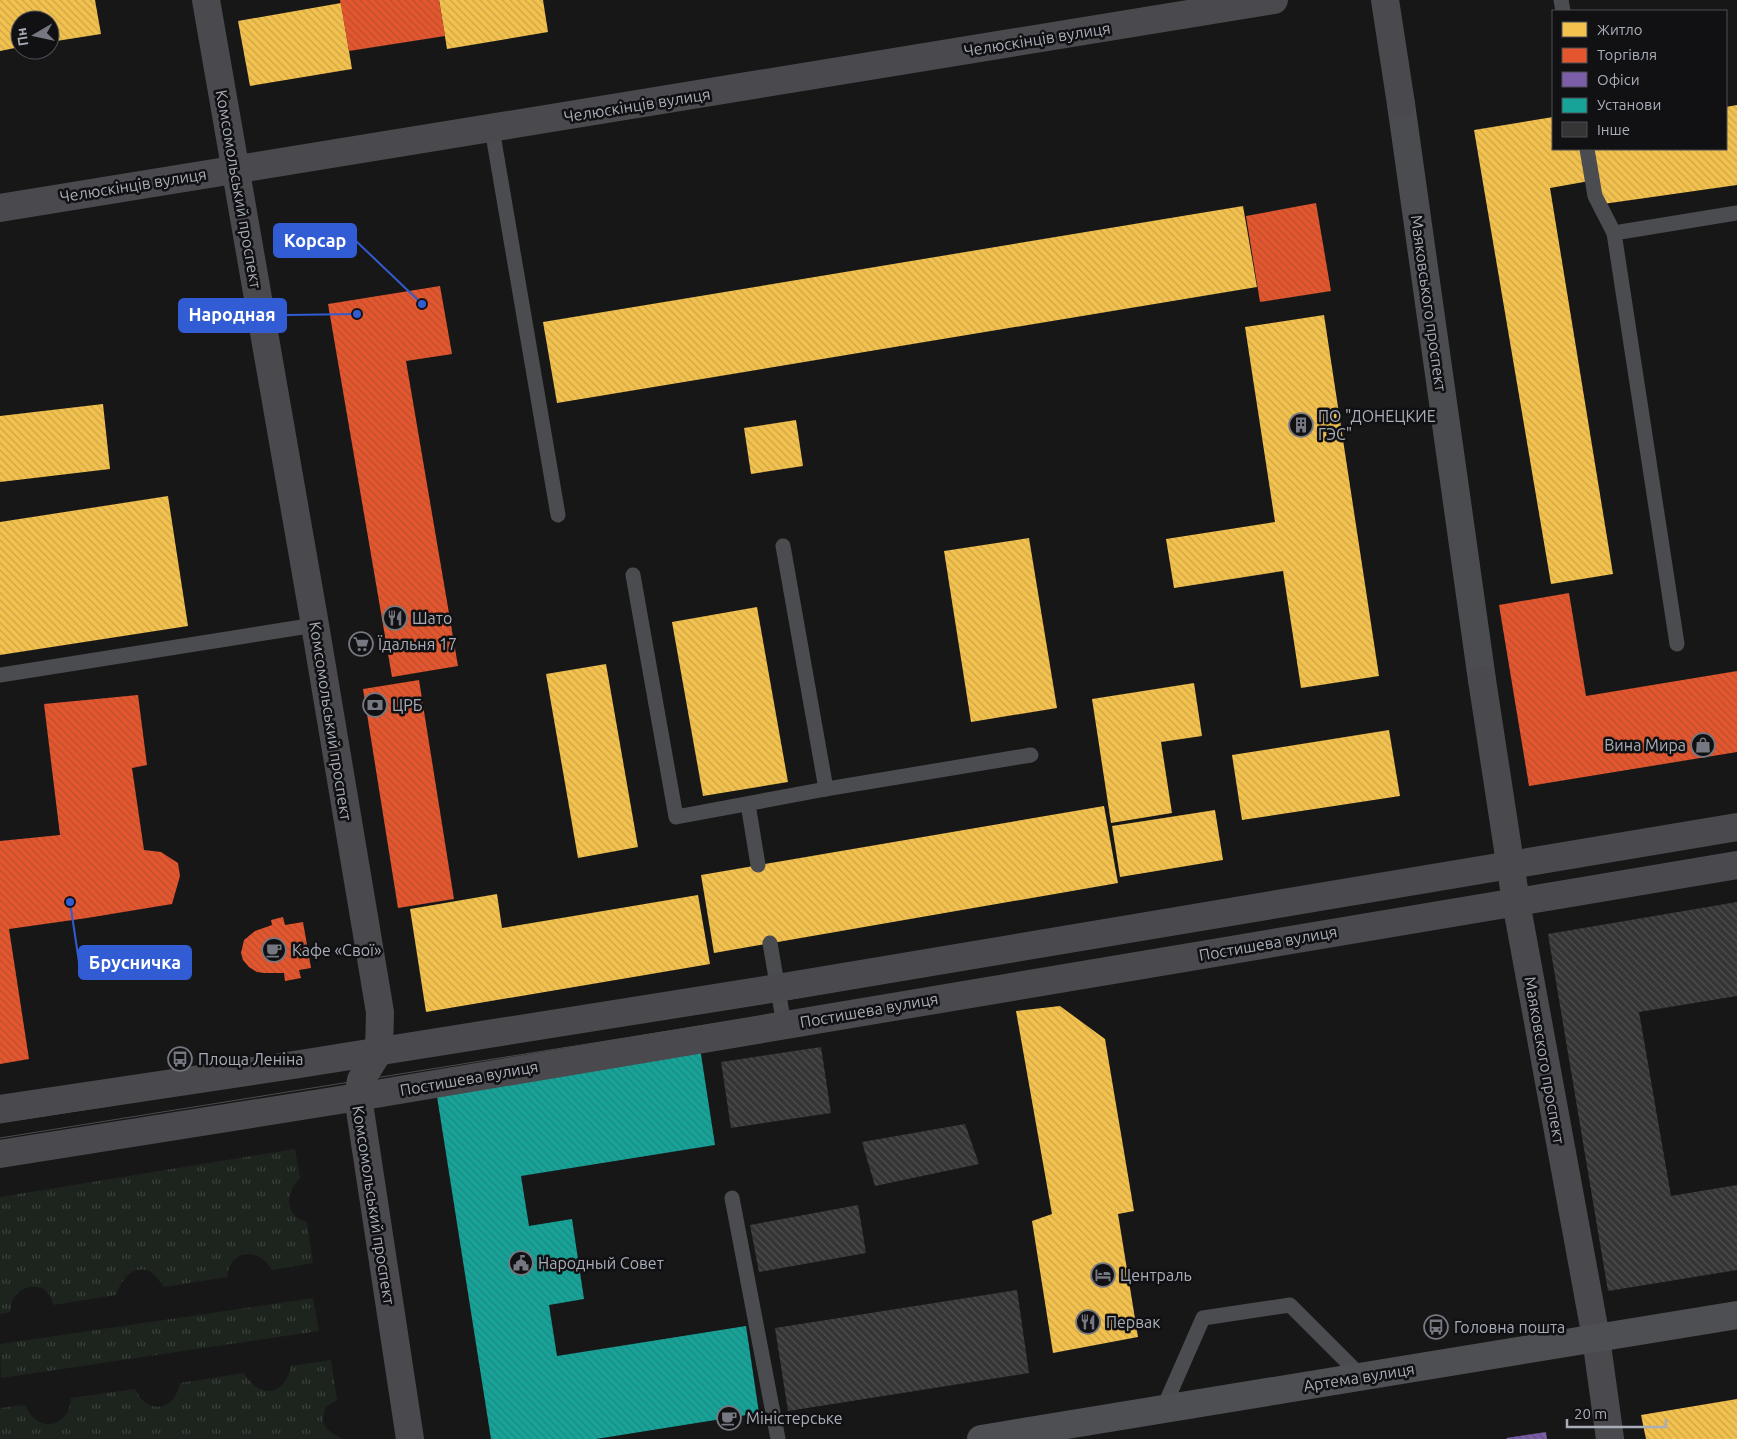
<svg xmlns="http://www.w3.org/2000/svg" width="1737" height="1439" font-family="Ubuntu,sans-serif">
  <defs>
    <pattern id="grass-tufts" width="24" height="20" patternUnits="userSpaceOnUse" patternTransform="scale(1.25)"><rect width="24" height="20" fill="#1d241e"/><path d="M3 7l-1-3M5 7V3M7 7l1-3M15 17l-1-3M17 17v-4M19 17l1-3" fill="none" stroke="#3b413d"/></pattern>
    <pattern id="homes-back-hatch" width="6" height="6" patternUnits="userSpaceOnUse" patternTransform="scale(1.25)"><rect width="6" height="6" fill="#f2c14e"/><path d="M-1 5l2 2M0 0l6 6M5-1l2 2" fill="none" stroke="#cca549"/></pattern>
    <pattern id="shops-back-hatch" width="6" height="6" patternUnits="userSpaceOnUse" patternTransform="scale(1.25)"><rect width="6" height="6" fill="#e4572e"/><path d="M-1 5l2 2M0 0l6 6M5-1l2 2" fill="none" stroke="#b84e30"/></pattern>
    <pattern id="offices-back-hatch" width="6" height="6" patternUnits="userSpaceOnUse" patternTransform="scale(1.25)"><rect width="6" height="6" fill="#7b5ea7"/><path d="M-1 5l2 2M0 0l6 6M5-1l2 2" fill="none" stroke="#614f80"/></pattern>
    <pattern id="public-back-hatch" width="6" height="6" patternUnits="userSpaceOnUse" patternTransform="scale(1.25)"><rect width="6" height="6" fill="#17a398"/><path d="M-1 5l2 2M0 0l6 6M5-1l2 2" fill="none" stroke="#1e8780"/></pattern>
    <pattern id="building-back-hatch" width="6" height="6" patternUnits="userSpaceOnUse" patternTransform="scale(1.25)"><rect width="6" height="6" fill="#353536"/><path d="M-1 5l2 2M0 0l6 6M5-1l2 2" fill="none" stroke="#4f5051"/></pattern>
  </defs>
  <rect width="100%" height="100%" fill="#171717"/>
  <g fill="url(#grass-tufts)">
    <path d="M295,1149L300,1178C285,1192 284,1216 307,1222L313,1263L272,1270C259,1247 230,1248 227,1277L164,1287C148,1259 125,1267 116,1295L54,1305C52,1301 50,1294 46,1291C37,1283 21,1287 14,1297C11,1301 11,1306 11,1312L0,1314V1197Z"/>
    <polygon points="313,1298 319,1331 1,1378 0,1344"/>
    <path d="M331,1360L337,1400L326,1407C318,1428 328,1430 342,1439H0V1408L25,1405C37,1434 69,1429 71,1398L135,1389C147,1416 175,1411 180,1383L244,1373C259,1399 285,1397 291,1366Z"/>
  </g>
  <g fill="url(#homes-back-hatch)">
    <polygon points="0,0 95,0 101,34 50,42 50,20 20,20 20,47 0,51"/>
    <polygon points="439,0 543,0 548,32 447,49"/>
    <polygon points="341,3 352,69 250,86 238,21"/>
    <polygon points="1737,105 1737,185 1603,204 1594,149 1726,149 1726,107"/>
    <polygon points="1553,117 1553,149 1590,149 1595,180 1550,188 1613,574 1551,584 1474,130"/>
    <polygon points="1243,206 1257,287 557,403 543,322"/>
    <polygon points="1324,315 1379,676 1301,688 1283,571 1174,588 1166,539 1275,522 1245,327"/>
    <polygon points="103,404 110,469 0,482 0,416"/>
    <polygon points="796,420 803,466 751,474 744,428"/>
    <polygon points="168,496 188,626 0,655 0,522"/>
    <polygon points="1029,538 1057,708 971,722 944,551"/>
    <polygon points="757,607 788,782 703,796 672,622"/>
    <polygon points="606,664 638,847 578,858 546,674"/>
    <polygon points="1194,683 1202,736 1161,742 1172,813 1111,823 1092,699"/>
    <polygon points="1389,730 1400,796 1242,820 1232,755"/>
    <polygon points="1104,806 1118,883 714,953 701,875"/>
    <polygon points="1215,810 1223,860 1120,877 1112,826"/>
    <polygon points="497,894 502,928 698,895 710,964 426,1012 410,909"/>
    <polygon points="1060,1006 1105,1039 1134,1211 1118,1214 1138,1337 1053,1353 1032,1221 1052,1214 1016,1011"/>
    <polygon points="1737,1399 1737,1439 1646,1439 1641,1415"/>
  </g>
  <g fill="url(#shops-back-hatch)">
    <polygon points="340,0 439,0 445,36 349,51"/>
    <polygon points="1316,203 1331,291 1260,302 1246,216"/>
    <polygon points="440,286 452,354 406,361 458,666 392,677 328,304"/>
    <polygon points="1569,593 1586,696 1737,671 1737,752 1529,786 1499,605"/>
    <polygon points="419,680 454,899 398,908 363,689"/>
    <polygon points="138,695 147,765 132,768 144,850 161,852 178,863 180,876 172,904 87,918 9,929 29,1059 0,1064 0,841 60,835 44,704"/>
    <polygon points="283,917 285,925 303,922 311,968 299,970 301,978 285,981 284,973 264,973 257,972 249,967 243,960 241,953 244,940 255,931 272,925 271,920"/>
  </g>
  <polygon fill="url(#offices-back-hatch)" points="1546,1432 1547,1439 1507,1439 1506,1438"/>
  <polygon fill="url(#public-back-hatch)" points="700,1048 715,1145 521,1176 529,1226 572,1219 584,1299 549,1305 557,1356 746,1326 759,1413 596,1439 491,1439 436,1090"/>
  <g fill="url(#building-back-hatch)">
    <polygon points="1737,902 1737,996 1639,1012 1671,1196 1737,1185 1737,1270 1608,1291 1548,934"/>
    <polygon points="821,1047 831,1113 731,1128 721,1062"/>
    <polygon points="965,1124 979,1164 875,1186 862,1142"/>
    <polygon points="858,1205 866,1253 759,1272 750,1225"/>
    <polygon points="1017,1290 1029,1373 788,1411 775,1328"/>
  </g>
  <g fill="none" stroke-linecap="round" stroke-linejoin="round">
    <g stroke="#4b4c50" stroke-width="15">
      <polyline points="1561,0 1563,11"/>
      <polyline points="492,129 558,515"/>
      <polyline points="1587,149 1595,196 1614,233"/>
      <polyline points="783,546 826,789"/>
      <polyline points="633,575 676,817 826,789 1031,755"/>
      <polyline points="1677,644 1614,233 1737,213"/>
      <polyline points="0,675 315,625"/>
      <polyline points="748,804 758,865"/>
      <polyline points="770,943 784,1025"/>
      <polyline points="732,1198 778,1439"/>
      <polyline points="1163,1409 1203,1318 1290,1305 1362,1377"/>
    </g>
    <polyline stroke="#4b4c50" stroke-width="28" points="1401,104 1482,680"/>
    <g stroke="#4a4a4e" stroke-width="28">
      <polyline points="206,0 315,625 380,1012 379,1051 361,1080 358,1097 410,1439"/>
      <polyline points="1385,0 1401,104"/>
      <polyline points="0,208 1274,0"/>
      <polyline points="1482,680 1516,902 1596,1338 1610,1439"/>
      <polyline points="0,1109 300,1064 777,988 1737,827"/>
      <polyline points="0,1154 358,1097 1737,865"/>
    </g>
    <polyline stroke="#4d4f52" stroke-width="28" points="981,1439 1737,1315"/>
    <g stroke="#4b4c4f" stroke-width="1">
      <polyline points="0,1123 779,1001 1737,838"/>
      <polyline points="0,1138 781,1013 1737,852"/>
    </g>
  </g>
  <defs>
    <g id="building-ring" transform="scale(1.25)"><circle r="9.5" fill="#111113" stroke="#757880" stroke-width="1.5"/><path d="M-4-6H4V6H1V3H-1V6H-4ZM-2.5-4.3h1.7v1.8h-1.7ZM.8-4.3h1.7v1.8H.8ZM-2.5-1h1.7V.8h-1.7ZM.8-1h1.7V.8H.8Z" fill="#757880"/></g>
    <g id="restaurant-ring" transform="scale(1.25)"><circle r="9.5" fill="#111113" stroke="#757880" stroke-width="1.5"/><path d="M-5-6h1v4h1v-4h1v4h1v-4h1v5L-1.5 .5V6h-2V.5L-5-1ZM5-6V6H3V1.5H1.5Q1.5-4 5-6Z" fill="#757880"/></g>
    <g id="supermarket-ring" transform="scale(1.25)"><circle r="9.5" fill="#111113" stroke="#757880" stroke-width="1.5"/><path d="M-6-5.5h2.5l.6 2H6L4.5 2H-2.5L-4.4-4H-6ZM-1.5 3.2a1.3 1.3 0 1 0 .1 0ZM3 3.2a1.3 1.3 0 1 0 .1 0Z" fill="#757880"/></g>
    <g id="bank-ring" transform="scale(1.25)"><circle r="9.5" fill="#111113" stroke="#757880" stroke-width="1.5"/><path d="M-6-4H6V4H-6ZM0-2.3a2.3 2.3 0 1 0 0 4.6a2.3 2.3 0 1 0 0-4.6Z" fill="#757880"/></g>
    <g id="shop-ring" transform="scale(1.25)"><circle r="9.5" fill="#111113" stroke="#757880" stroke-width="1.5"/><path d="M-5-2.5h2.3a2.7 3.5 0 0 1 5.4 0H5L5.5 6h-11ZM-1.5-2.5h3a1.5 2.3 0 0 0-3 0Z" fill="#757880"/></g>
    <g id="cafe-ring" transform="scale(1.25)"><circle r="9.5" fill="#111113" stroke="#757880" stroke-width="1.5"/><path d="M-5.5-4.5H6V0H3Q3 3.5 0 3.5H-2.5Q-5.5 3.5-5.5 0ZM3-3.2v2h1.7v-2ZM-6 4.5H4V6H-6Z" fill="#757880"/></g>
    <g id="bus-ring" transform="scale(1.25)"><circle r="9.5" fill="#111113" stroke="#757880" stroke-width="1.5"/><path d="M-5-6H5V4H4V6H2V4H-2V6H-4V4H-5ZM-3.5-4V0h7V-4ZM-3.5 1.2v1.5H-2V1.2ZM2 1.2v1.5H3.5V1.2Z" fill="#757880"/></g>
    <g id="civic-ring" transform="scale(1.25)"><circle r="9.5" fill="#111113" stroke="#757880" stroke-width="1.5"/><path d="M-.6-6.5H3V-4.5H.6V-3L4-1V1h2V6H-6V1h2V-1L-.6-3ZM-1.2 2.5V6h2.4V2.5Z" fill="#757880"/></g>
    <g id="hotel-ring" transform="scale(1.25)"><circle r="9.5" fill="#111113" stroke="#757880" stroke-width="1.5"/><path d="M-6-4.5h1.5V1H6V5H4.5V3h-9V5H-6ZM-4 0a1.8 1.8 0 1 1 3.6 0ZM.5 0V-2.5h3Q6-2.5 6 0Z" fill="#757880"/></g>
  </defs>
  <g fill-rule="evenodd">
    <use href="#building-ring" x="1301" y="425"/>
    <use href="#restaurant-ring" x="395" y="618"/>
    <use href="#supermarket-ring" x="361" y="644"/>
    <use href="#bank-ring" x="375" y="705"/>
    <use href="#shop-ring" x="1703" y="745"/>
    <use href="#cafe-ring" x="274" y="950"/>
    <use href="#bus-ring" x="180" y="1059"/>
    <use href="#civic-ring" x="521" y="1263"/>
    <use href="#hotel-ring" x="1103" y="1275"/>
    <use href="#restaurant-ring" x="1088" y="1322"/>
    <use href="#bus-ring" x="1436" y="1327"/>
    <use href="#cafe-ring" x="729" y="1418"/>
  </g>
  <g text-anchor="middle" stroke-width="5" stroke-linejoin="round" paint-order="stroke">
    <g font-size="16" fill="#a8adb8" stroke="#111113">
      <text transform="translate(1037 39) rotate(-9)" y="6">Челюскінців вулиця</text>
      <text transform="translate(637 105) rotate(-9)" y="6">Челюскінців вулиця</text>
      <text transform="translate(133 185) rotate(-9)" y="6">Челюскінців вулиця</text>
      <text transform="translate(239 189) rotate(80)" y="6">Комсомольський проспект</text>
      <text transform="translate(1429 303) rotate(82)" y="6">Маяковського проспект</text>
      <text transform="translate(331 721) rotate(81)" y="6">Комсомольський проспект</text>
      <text transform="translate(1268 943) rotate(-10)" y="6">Постишева вулиця</text>
      <text transform="translate(869 1010) rotate(-10)" y="6">Постишева вулиця</text>
      <text transform="translate(1545 1060) rotate(80)" y="6">Маяковского проспект</text>
      <text transform="translate(469 1078) rotate(-10)" y="6">Постишева вулиця</text>
      <text transform="translate(374 1205) rotate(81)" y="6">Комсомольський проспект</text>
      <text transform="translate(1359 1377) rotate(-9)" y="6">Артема вулиця</text>
    </g>
    <g font-size="16" fill="#a8adb8" stroke="#111113" text-anchor="start">
      <text x="1318" y="422">ПО "ДОНЕЦКИЕ<tspan x="1318" dy="18">ГЭС"</tspan></text>
      <text x="412" y="624">Шато</text>
      <text x="378" y="650">Їдальня 17</text>
      <text x="392" y="711">ЦРБ</text>
      <text x="1686" y="751" text-anchor="end">Вина Мира</text>
      <text x="292" y="956">Кафе «Свої»</text>
      <text x="198" y="1065">Площа Леніна</text>
      <text x="538" y="1269">Народный Совет</text>
      <text x="1120" y="1281">Централь</text>
      <text x="1106" y="1328">Первак</text>
      <text x="1454" y="1333">Головна пошта</text>
      <text x="746" y="1424">Міністерське</text>
    </g>
  </g>
  <path fill="none" stroke="#325cd3" stroke-width="2" d="M422 304L356 241M357 314L286 315M70 902L79 962"/>
  <g fill="#325cd3" stroke="#111113" stroke-width="2">
    <circle cx="422" cy="304" r="5"/>
    <circle cx="357" cy="314" r="5"/>
    <circle cx="70" cy="902" r="5"/>
  </g>
  <g fill="#325cd3" stroke="#325cd3" stroke-width="2">
    <rect x="274" y="224" width="82" height="33" rx="5"/>
    <rect x="179" y="299" width="107" height="33" rx="5"/>
    <rect x="79" y="946" width="112" height="33" rx="5"/>
  </g>
  <g font-size="18" text-anchor="middle" font-weight="bold" fill="#fff">
    <text x="315" y="247">Корсар</text>
    <text x="232" y="321">Народная</text>
    <text x="135" y="969">Брусничка</text>
  </g>
  <rect x="1552" y="10" width="175" height="140" fill="#111113" stroke="#4d4f55"/>
  <rect x="1562" y="22" width="25" height="15" fill="#f2c14e" stroke="#4d4f55"/>
  <text x="1597" y="35" font-size="15" fill="#a8adb8">Житло</text>
  <rect x="1562" y="48" width="25" height="15" fill="#e4572e" stroke="#4d4f55"/>
  <text x="1597" y="60" font-size="15" fill="#a8adb8">Торгівля</text>
  <rect x="1562" y="72" width="25" height="15" fill="#7b5ea7" stroke="#4d4f55"/>
  <text x="1597" y="85" font-size="15" fill="#a8adb8">Офіси</text>
  <rect x="1562" y="98" width="25" height="15" fill="#17a398" stroke="#4d4f55"/>
  <text x="1597" y="110" font-size="15" fill="#a8adb8">Установи</text>
  <rect x="1562" y="122" width="25" height="15" fill="#353536" stroke="#4d4f55"/>
  <text x="1597" y="135" font-size="15" fill="#a8adb8">Інше</text>
  <g transform="translate(35 35) rotate(261)"><circle r="24" fill="#111113" stroke="#4d4f55"/>
  <path d="M0-4L9 19L0 12L-9 19Z" fill="#757880"/>
  <text y="-8" font-size="14" font-weight="bold" text-anchor="middle" fill="#a8adb8">Пн</text>
  </g>
  <path d="M1567 1419v8h99v-8" fill="none" stroke="#a8adb8" stroke-width="2.5"/>
  <text x="1574" y="1419" font-size="15" fill="#a8adb8" stroke="#111113" stroke-width="4" paint-order="stroke">20 m</text>
</svg>
